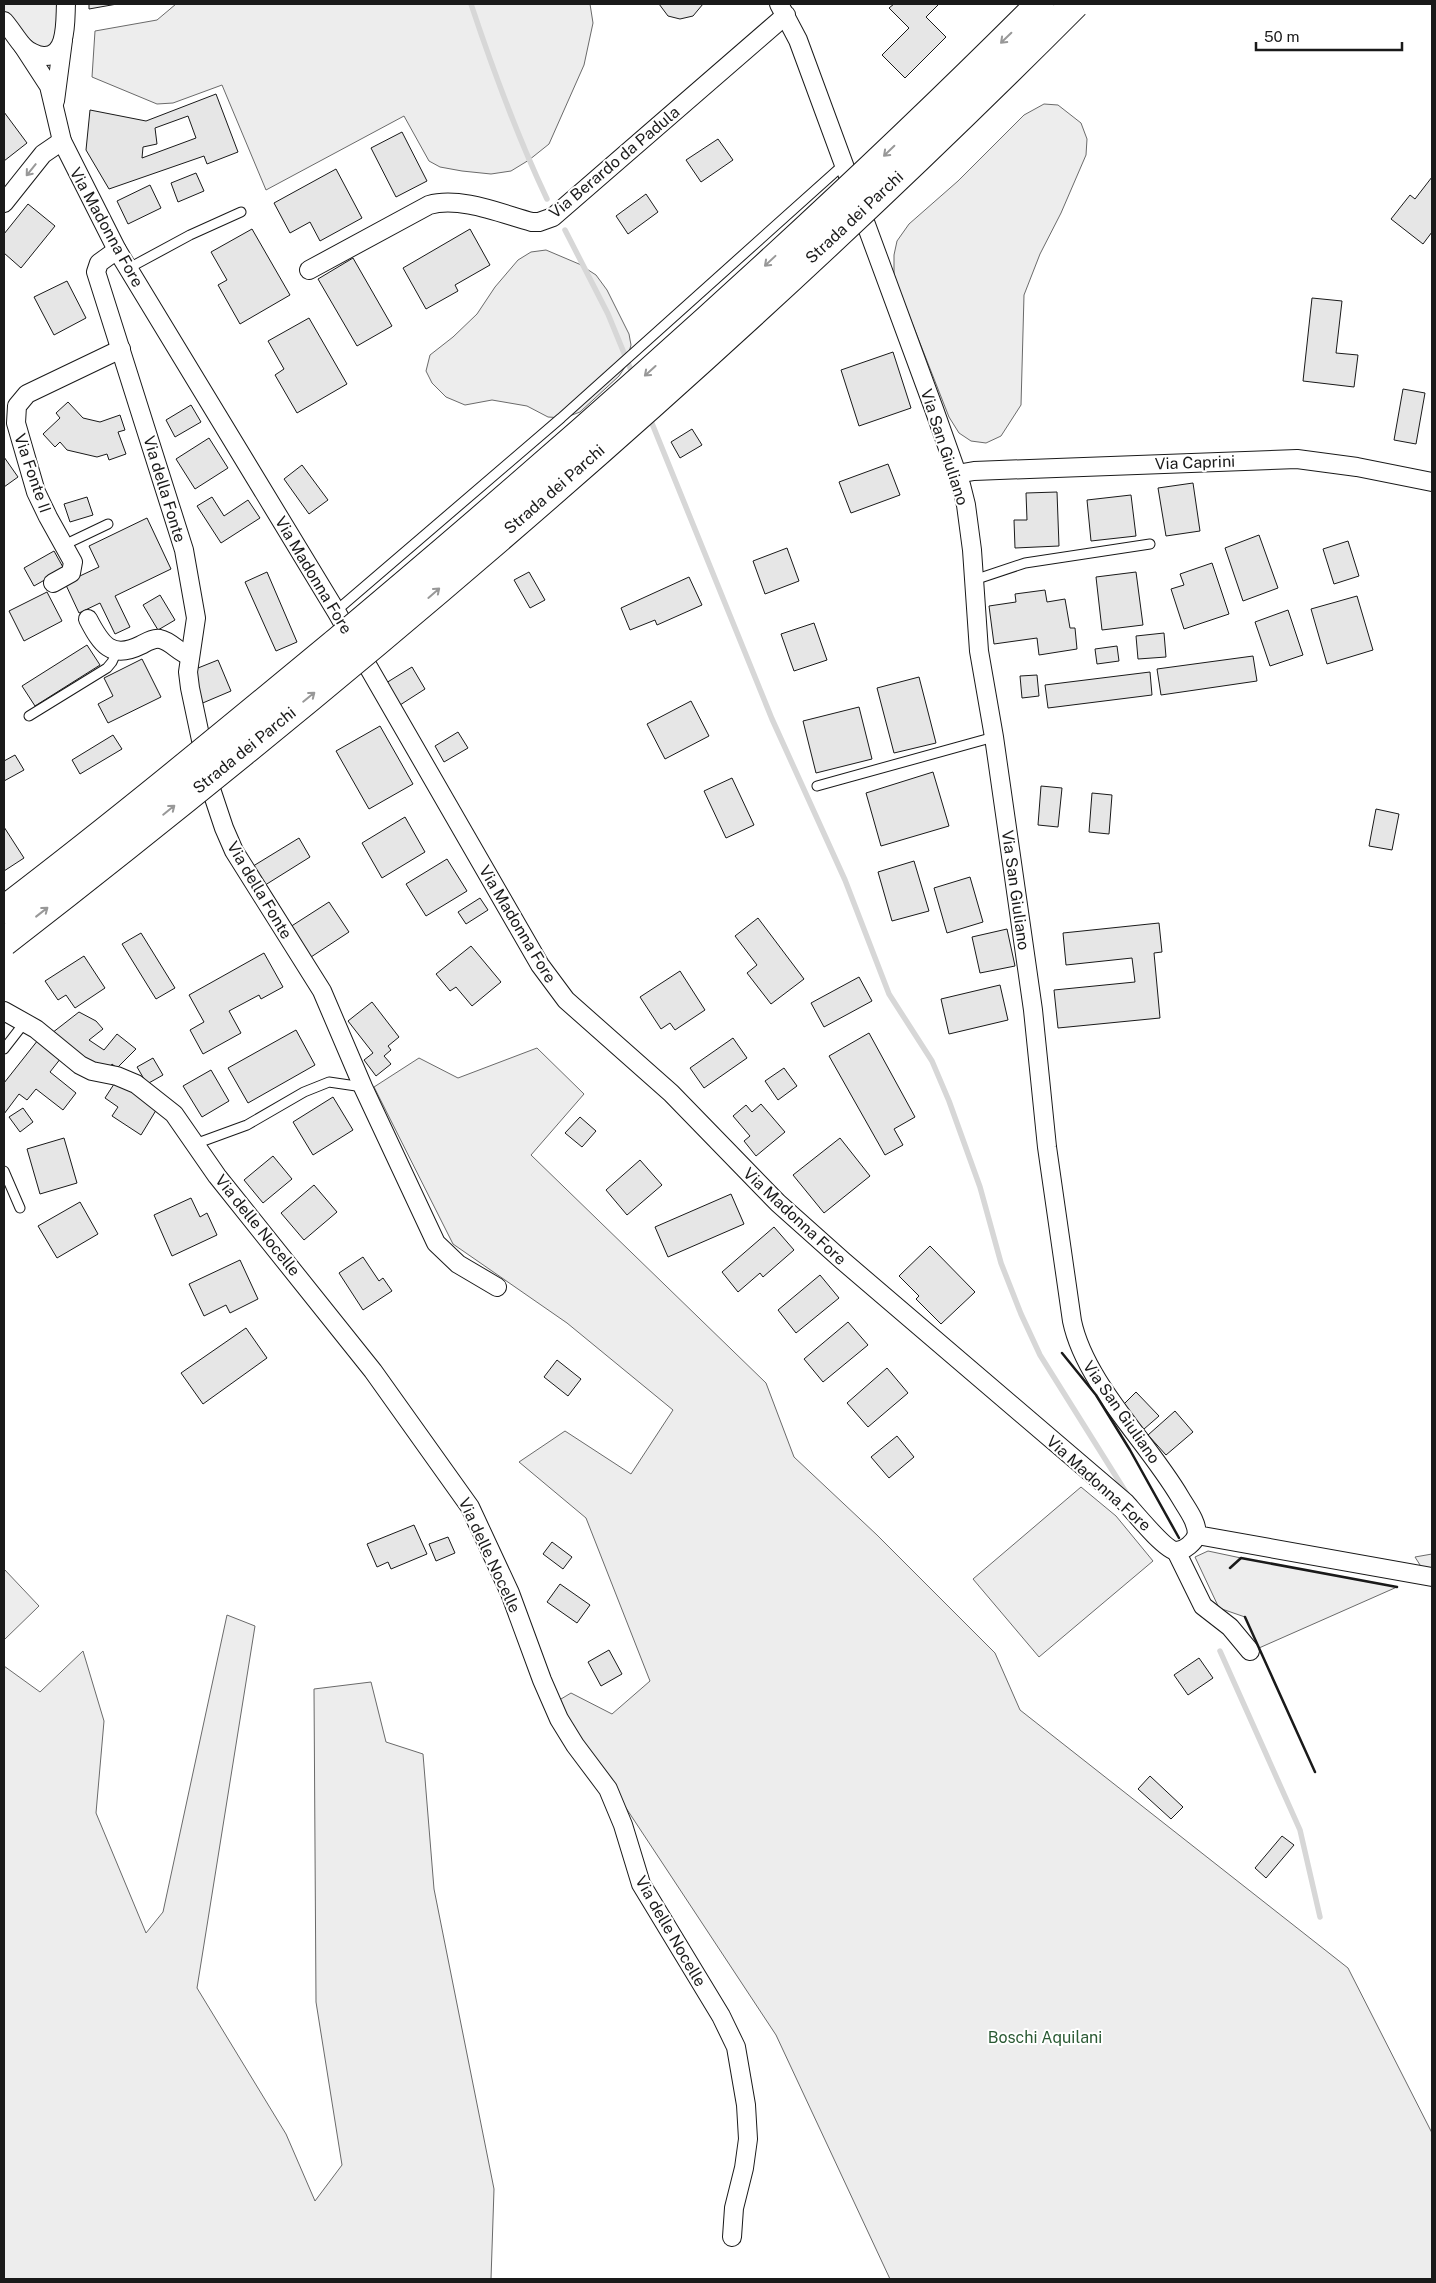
<svg xmlns="http://www.w3.org/2000/svg" width="1436" height="2283" font-family="'Public Sans',sans-serif">
  <rect width="100%" height="100%" fill="#fff"/>
  <g fill="#ededed" stroke="#6a6a6a">
    <polygon points="4,4 66,4 63,39 47,56 4,21"/>
    <polygon points="176,4 590,4 593,23 584,65 549,144 529,160 511,171 491,174 462,171 440,167 429,161 404,116 266,190 222,85 173,103 157,104 92,77 95,31 157,20"/>
    <polygon points="1044,104 1058,105 1081,123 1087,139 1086,155 1061,213 1040,254 1024,295 1021,405 1001,436 986,443 971,441 959,433 949,417 894,277 894,255 897,241 909,224 958,181 1024,115"/>
    <polygon points="546,250 579,264 596,275 607,290 629,334 631,345 625,367 619,376 580,412 564,418 548,417 527,406 492,400 465,405 446,397 432,383 426,371 430,355 453,337 477,314 495,287 518,260 531,252"/>
    <polygon points="537,1048 584,1094 531,1155 766,1383 794,1457 877,1535 995,1653 1020,1710 1348,1968 1432,2133 1432,2279 890,2279 776,2035 556,1702 571,1693 612,1714 650,1681 586,1518 519,1462 565,1431 631,1474 673,1410 567,1323 453,1244 374,1087 419,1058 458,1078"/>
    <polygon points="1081,1487 1116,1516 1153,1561 1039,1657 973,1579"/>
    <polygon points="1208,1551 1241,1558 1397,1587 1259,1648 1245,1617 1219,1608 1195,1557"/>
    <polygon points="1432,1554 1432,1584 1415,1557"/>
    <polygon points="4,1569 39,1606 4,1640"/>
    <polygon points="227,1615 255,1626 197,1988 286,2134 315,2201 342,2165 316,2002 314,1689 371,1682 386,1742 423,1754 434,1889 494,2189 491,2279 4,2279 4,1666 40,1692 83,1651 104,1721 96,1813 146,1933 163,1912"/>
  </g>
  <g fill="none" stroke-linecap="round" stroke-linejoin="round">
    <g stroke="#d7d7d7" stroke-width="5.5">
      <path d="M471,4C493,70 517,136 547,199"/>
      <polyline points="565,230 608,314 633,375"/>
      <polyline points="649,416 772,719 845,880 889,994 932,1061 949,1101 980,1187 1001,1263 1021,1314 1040,1355 1127,1494"/>
      <polyline points="1220,1651 1300,1830 1320,1917"/>
    </g>
  </g>
  <g fill="#e6e6e6" stroke="#1a1a1a" fill-rule="evenodd">
    <polygon points="89,4 117,4 89,9"/>
    <polygon points="659,4 703,4 693,16 680,19 668,16"/>
    <polygon points="894,4 937,4 938,5 926,17 946,37 905,78 882,55 909,28 889,8"/>
    <path d="M216,94L238,152L207,164L204,156L109,189L86,150L90,110L146,121ZM188,116L196,138L142,158L143,147L157,144L155,128Z"/>
    <polygon points="4,112 27,143 4,161"/>
    <polygon points="402,132 427,181 396,197 371,148"/>
    <polygon points="718,139 733,160 701,182 686,160"/>
    <polygon points="336,169 362,218 320,241 310,222 290,233 274,203"/>
    <polygon points="196,173 204,191 178,202 171,183"/>
    <polygon points="1432,177 1432,232 1423,244 1391,219 1410,195 1415,199"/>
    <polygon points="150,185 161,208 128,224 117,201"/>
    <polygon points="646,194 658,212 628,234 616,216"/>
    <polygon points="28,204 55,226 21,268 4,253 4,234"/>
    <polygon points="252,229 290,295 240,324 218,285 227,280 211,252"/>
    <polygon points="470,229 490,265 455,285 458,291 426,309 403,268"/>
    <polygon points="353,258 392,326 357,346 318,279"/>
    <polygon points="67,281 86,318 54,335 34,297"/>
    <polygon points="1312,298 1342,301 1336,353 1358,355 1354,387 1303,381"/>
    <polygon points="309,318 347,384 297,413 275,375 284,369 268,341"/>
    <polygon points="893,352 911,408 859,426 841,370"/>
    <polygon points="1403,389 1425,393 1416,444 1394,440"/>
    <polygon points="68,402 83,418 100,422 120,415 125,430 118,432 126,454 109,460 107,454 97,457 67,450 60,442 55,447 43,434 60,418 56,413"/>
    <polygon points="191,405 201,422 175,437 166,420"/>
    <polygon points="692,429 702,445 680,458 671,442"/>
    <polygon points="209,438 228,468 195,489 176,459"/>
    <polygon points="4,457 18,477 4,487"/>
    <polygon points="888,464 900,495 851,513 839,482"/>
    <polygon points="302,465 328,500 309,514 284,479"/>
    <polygon points="1193,483 1200,531 1166,536 1158,488"/>
    <polygon points="1057,492 1059,546 1015,548 1014,520 1027,520 1026,493"/>
    <polygon points="1131,495 1136,536 1091,541 1087,500"/>
    <polygon points="87,497 93,515 70,522 64,504"/>
    <polygon points="212,497 224,516 248,500 260,518 221,543 197,506"/>
    <polygon points="147,518 171,569 115,596 130,627 115,634 100,603 79,613 65,583 99,567 89,546"/>
    <polygon points="1259,535 1278,588 1243,601 1225,548"/>
    <polygon points="1348,541 1359,576 1334,584 1323,549"/>
    <polygon points="787,548 799,581 765,594 753,561"/>
    <polygon points="54,551 64,569 34,586 24,568"/>
    <polygon points="1212,563 1229,614 1184,629 1171,589 1184,585 1180,574"/>
    <polygon points="267,572 297,642 276,651 245,582"/>
    <polygon points="529,572 545,600 530,608 514,580"/>
    <polygon points="1136,572 1143,625 1102,630 1096,577"/>
    <polygon points="689,577 702,605 657,625 655,620 630,630 621,608"/>
    <polygon points="1045,590 1047,602 1065,599 1070,628 1075,628 1077,649 1039,655 1037,638 994,644 989,606 1016,602 1015,594"/>
    <polygon points="47,592 62,621 24,641 9,611"/>
    <polygon points="160,595 175,620 158,630 143,605"/>
    <polygon points="1357,596 1373,650 1327,664 1311,609"/>
    <polygon points="1288,610 1303,655 1270,666 1255,622"/>
    <polygon points="814,623 827,660 794,671 781,634"/>
    <polygon points="1164,633 1166,657 1138,659 1136,636"/>
    <polygon points="87,645 100,665 35,706 22,686"/>
    <polygon points="1117,646 1119,661 1097,664 1095,649"/>
    <polygon points="1253,656 1257,681 1161,695 1157,669"/>
    <polygon points="142,659 161,697 108,723 98,704 113,696 104,678"/>
    <polygon points="218,660 231,691 198,705 193,670"/>
    <polygon points="412,667 425,689 400,705 386,683"/>
    <polygon points="1150,672 1152,695 1048,708 1045,685"/>
    <polygon points="1037,675 1039,696 1022,698 1020,676"/>
    <polygon points="919,677 936,743 894,753 877,688"/>
    <polygon points="691,701 709,736 665,759 647,724"/>
    <polygon points="859,707 872,759 816,773 803,721"/>
    <polygon points="380,726 413,784 369,809 336,751"/>
    <polygon points="458,732 468,748 444,762 435,746"/>
    <polygon points="113,735 122,749 80,774 72,760"/>
    <polygon points="15,755 24,770 4,781 4,761"/>
    <polygon points="933,772 949,826 881,846 866,793"/>
    <polygon points="732,778 754,825 726,838 704,791"/>
    <polygon points="1041,786 1062,788 1058,827 1038,825"/>
    <polygon points="1092,793 1112,795 1109,834 1089,832"/>
    <polygon points="1376,809 1399,814 1392,850 1369,846"/>
    <polygon points="405,817 425,852 382,878 362,843"/>
    <polygon points="4,827 24,858 4,871"/>
    <polygon points="299,838 310,857 262,887 250,868"/>
    <polygon points="447,859 467,891 426,916 406,884"/>
    <polygon points="914,861 929,911 892,921 878,872"/>
    <polygon points="970,877 983,922 947,933 934,888"/>
    <polygon points="480,898 488,910 466,924 458,912"/>
    <polygon points="329,902 349,932 311,957 290,927"/>
    <polygon points="758,918 804,979 771,1004 747,973 757,965 735,936"/>
    <polygon points="1159,923 1162,952 1154,953 1160,1018 1058,1028 1054,990 1135,982 1132,958 1066,965 1063,933"/>
    <polygon points="1007,929 1015,966 980,973 972,937"/>
    <polygon points="141,933 175,988 156,999 122,944"/>
    <polygon points="471,946 501,982 472,1006 456,987 450,991 436,974"/>
    <polygon points="264,953 283,987 261,999 259,995 229,1011 241,1033 203,1054 190,1030 204,1022 189,995"/>
    <polygon points="84,956 105,988 75,1008 66,995 58,1000 45,981"/>
    <polygon points="680,971 705,1010 675,1030 670,1023 661,1029 640,997"/>
    <polygon points="859,977 872,1001 824,1027 811,1003"/>
    <polygon points="1000,985 1008,1020 949,1034 941,999"/>
    <polygon points="372,1002 399,1037 388,1046 391,1050 384,1056 391,1064 376,1076 364,1060 373,1053 348,1021"/>
    <polygon points="79,1012 96,1021 103,1029 89,1040 104,1050 117,1034 136,1049 117,1068 112,1064 109,1069 93,1067 52,1033"/>
    <polygon points="296,1030 315,1065 248,1103 228,1068"/>
    <polygon points="869,1033 915,1117 894,1129 903,1145 885,1155 829,1056"/>
    <polygon points="733,1038 747,1058 704,1088 690,1068"/>
    <polygon points="38,1040 61,1058 50,1072 76,1093 63,1110 36,1089 27,1100 19,1094 4,1114 4,1083"/>
    <polygon points="153,1058 163,1075 147,1084 137,1067"/>
    <polygon points="784,1068 797,1086 778,1100 765,1081"/>
    <polygon points="211,1070 229,1101 202,1117 183,1086"/>
    <polygon points="116,1081 158,1107 141,1135 112,1116 118,1107 105,1098"/>
    <polygon points="333,1097 353,1130 313,1155 293,1122"/>
    <polygon points="761,1104 785,1132 756,1156 744,1141 750,1136 733,1116 746,1105 752,1112"/>
    <polygon points="23,1108 33,1122 20,1132 9,1117"/>
    <polygon points="580,1117 596,1131 582,1147 565,1133"/>
    <polygon points="64,1138 77,1183 40,1194 27,1149"/>
    <polygon points="840,1138 870,1176 824,1213 793,1175"/>
    <polygon points="273,1156 292,1179 263,1203 244,1180"/>
    <polygon points="640,1160 662,1185 627,1215 606,1190"/>
    <polygon points="314,1185 337,1212 304,1240 281,1213"/>
    <polygon points="731,1194 744,1224 668,1257 655,1227"/>
    <polygon points="191,1198 200,1217 207,1213 217,1235 172,1256 154,1215"/>
    <polygon points="80,1202 98,1234 57,1258 38,1226"/>
    <polygon points="774,1227 794,1250 763,1277 760,1273 738,1292 722,1272"/>
    <polygon points="930,1246 975,1292 941,1324 916,1299 919,1296 899,1276"/>
    <polygon points="363,1257 379,1281 383,1278 392,1291 363,1310 339,1273"/>
    <polygon points="240,1260 258,1299 230,1313 226,1305 204,1316 189,1284"/>
    <polygon points="820,1275 839,1298 796,1333 778,1310"/>
    <polygon points="848,1322 868,1345 823,1382 804,1359"/>
    <polygon points="246,1328 267,1358 203,1404 181,1373"/>
    <polygon points="557,1360 581,1379 568,1396 544,1377"/>
    <polygon points="887,1368 908,1393 868,1427 847,1403"/>
    <polygon points="1136,1392 1159,1416 1144,1429 1122,1406"/>
    <polygon points="1175,1411 1193,1432 1166,1455 1148,1435"/>
    <polygon points="897,1436 914,1457 889,1478 871,1457"/>
    <polygon points="414,1525 427,1554 391,1569 388,1562 377,1567 367,1544"/>
    <polygon points="448,1537 455,1553 436,1561 429,1544"/>
    <polygon points="552,1542 572,1557 563,1569 543,1554"/>
    <polygon points="560,1584 590,1605 577,1623 547,1602"/>
    <polygon points="609,1650 622,1674 601,1686 588,1662"/>
    <polygon points="1199,1658 1213,1678 1188,1695 1174,1675"/>
    <polygon points="1150,1776 1183,1807 1171,1819 1138,1789"/>
    <polygon points="1282,1836 1294,1845 1266,1878 1255,1868"/>
  </g>
  <g fill="none" stroke-linecap="round" stroke-linejoin="round">
    <g stroke="#1a1a1a" stroke-width="11">
      <g id="lane">
        <polyline points="129,268 190,235 241,212"/>
        <polyline points="64,545 108,524"/>
        <polyline points="974,580 1025,563 1150,544"/>
        <polyline points="336,611 561,418 843,165"/>
        <polyline points="29,716 107,668 112,662 117,651"/>
        <polyline points="817,786 994,737"/>
        <polyline points="4,1049 25,1022"/>
        <polyline points="195,1144 247,1125 304,1092 329,1082 363,1087"/>
        <polyline points="4,1171 20,1208"/>
      </g>
    </g>
    <g stroke="#1a1a1a" stroke-width="20">
      <g id="street">
        <path d="M779,4L798,40L934,409L961,485L966,505L972,550L979,651L994,737L1033,1010L1047,1147L1072,1321C1085,1383 1147,1441 1180,1497C1187,1509 1197,1521 1197,1535L1432,1577"/>
        <path d="M4,21C11,29 16,38 23,46C28,51 37,56 44,56C68,57 65,19 66,4"/>
        <path d="M23,46L49,86L62,141L117,250L336,611L540,965L566,1000L671,1093L778,1203L843,1261L1125,1502C1134,1512 1165,1550 1176,1551C1185,1551 1194,1542 1197,1535"/>
        <polyline points="55,101 63,40"/>
        <polyline points="4,203 43,154 62,141"/>
        <polyline points="117,250 99,263 96,272 184,550 196,618 188,672 190,688 212,792 224,828 234,851 322,991 363,1087 436,1243 458,1264 497,1287"/>
        <path d="M309,270L429,205C460,196 502,214 532,222H539L553,217L786,15"/>
        <polyline points="957,474 974,471 1297,459 1357,467 1432,482"/>
        <polyline points="53,583 71,573 73,562 48,517 36,492 16,423 17,406 27,394 121,349"/>
        <path d="M88,619C101,644 111,660 141,645C147,642 153,638 160,639C171,641 179,653 190,656"/>
        <polyline points="4,1011 36,1029 80,1065 92,1071 117,1076 136,1084 174,1114 217,1176 373,1371 470,1507 510,1593 542,1680 559,1719 575,1745 608,1789 623,1825 641,1884 721,2016 736,2047 746,2105 748,2139 744,2168 734,2208 732,2237"/>
        <polyline points="1176,1551 1203,1606 1230,1627 1250,1651"/>
      </g>
    </g>
    <use href="#lane" stroke="#fff" stroke-width="9"/>
    <use href="#street" stroke="#fff" stroke-width="18"/>
    <g stroke="#1a1a1a" stroke-width="30" stroke-linecap="butt">
      <g id="highway-bridge">
        <path d="M4,910C117,824 228,732 338,641C580,438 817,227 1040,4"/>
        <path d="M4,942C379,651 740,340 1075,4"/>
      </g>
    </g>
    <use href="#highway-bridge" stroke="#fff" stroke-width="28"/>
    <g stroke="#1a1a1a" stroke-width="2.5">
      <polyline points="1062,1353 1096,1395 1130,1450 1179,1538"/>
      <polyline points="1230,1568 1241,1558 1397,1587"/>
      <polyline points="1245,1617 1315,1772"/>
    </g>
  </g>
  <defs><path id="oneway-shaft" d="M-6 0H5M1.5-3L5.5 0L1.5 3" fill="none" stroke-width="1.6" stroke-linecap="round" stroke-linejoin="round" transform="scale(1.25)"/></defs>
  <g stroke="#989898">
    <use href="#oneway-shaft" transform="translate(1006 38) rotate(136)"/>
    <use href="#oneway-shaft" transform="translate(889 151) rotate(136)"/>
    <use href="#oneway-shaft" transform="translate(31 170) rotate(129)"/>
    <use href="#oneway-shaft" transform="translate(770 261) rotate(137)"/>
    <use href="#oneway-shaft" transform="translate(650 371) rotate(138)"/>
    <use href="#oneway-shaft" transform="translate(434 593) rotate(-41)"/>
    <use href="#oneway-shaft" transform="translate(309 697) rotate(-39)"/>
    <use href="#oneway-shaft" transform="translate(169 810) rotate(-39)"/>
    <use href="#oneway-shaft" transform="translate(42 912) rotate(-38)"/>
  </g>
  <g text-anchor="middle" stroke-width="4" stroke-linejoin="round" paint-order="stroke">
    <g font-size="16" fill="#1a1a1a" stroke="#fff">
      <text transform="translate(614 162) rotate(-40)" y="6">Via Berardo da Padula</text>
      <text transform="translate(854 217) rotate(-43)" y="6">Strada dei Parchi</text>
      <text transform="translate(107 227) rotate(61)" y="6">Via Madonna Fore</text>
      <text transform="translate(945 447) rotate(72)" y="6">Via San Giuliano</text>
      <text transform="translate(1195 462) rotate(-2)" y="6">Via Caprini</text>
      <text transform="translate(33 473) rotate(71)" y="6">Via Fonte II</text>
      <text transform="translate(165 489) rotate(73)" y="6">Via della Fonte</text>
      <text transform="translate(554 489) rotate(-41)" y="6">Strada dei Parchi</text>
      <text transform="translate(314 575) rotate(59)" y="6">Via Madonna Fore</text>
      <text transform="translate(244 750) rotate(-39)" y="6">Strada dei Parchi</text>
      <text transform="translate(260 890) rotate(59)" y="6">Via della Fonte</text>
      <text transform="translate(1016 890) rotate(82)" y="6">Via San Giuliano</text>
      <text transform="translate(518 924) rotate(59)" y="6">Via Madonna Fore</text>
      <text transform="translate(795 1216) rotate(43)" y="6">Via Madonna Fore</text>
      <text transform="translate(258 1225) rotate(51)" y="6">Via delle Nocelle</text>
      <text transform="translate(1122 1412) rotate(55)" y="6">Via San Giuliano</text>
      <text transform="translate(1099 1483) rotate(42)" y="6">Via Madonna Fore</text>
      <text transform="translate(490 1555) rotate(65)" y="6">Via delle Nocelle</text>
      <text transform="translate(671 1931) rotate(60)" y="6">Via delle Nocelle</text>
    </g>
    <g font-size="16" fill="#2b5a34" stroke="#fff">
      <text x="1045" y="2043">Boschi Aquilani</text>
    </g>
  </g>
  <rect width="1436" height="2283" fill="none" stroke="#1a1a1a" stroke-width="10"/>
  <path d="M1256 42v8h146v-8" fill="none" stroke="#1a1a1a" stroke-width="2.5"/>
  <text x="1264" y="42" font-size="15" fill="#1a1a1a" stroke="#ffffff" stroke-width="4" paint-order="stroke">50 m</text>
</svg>
